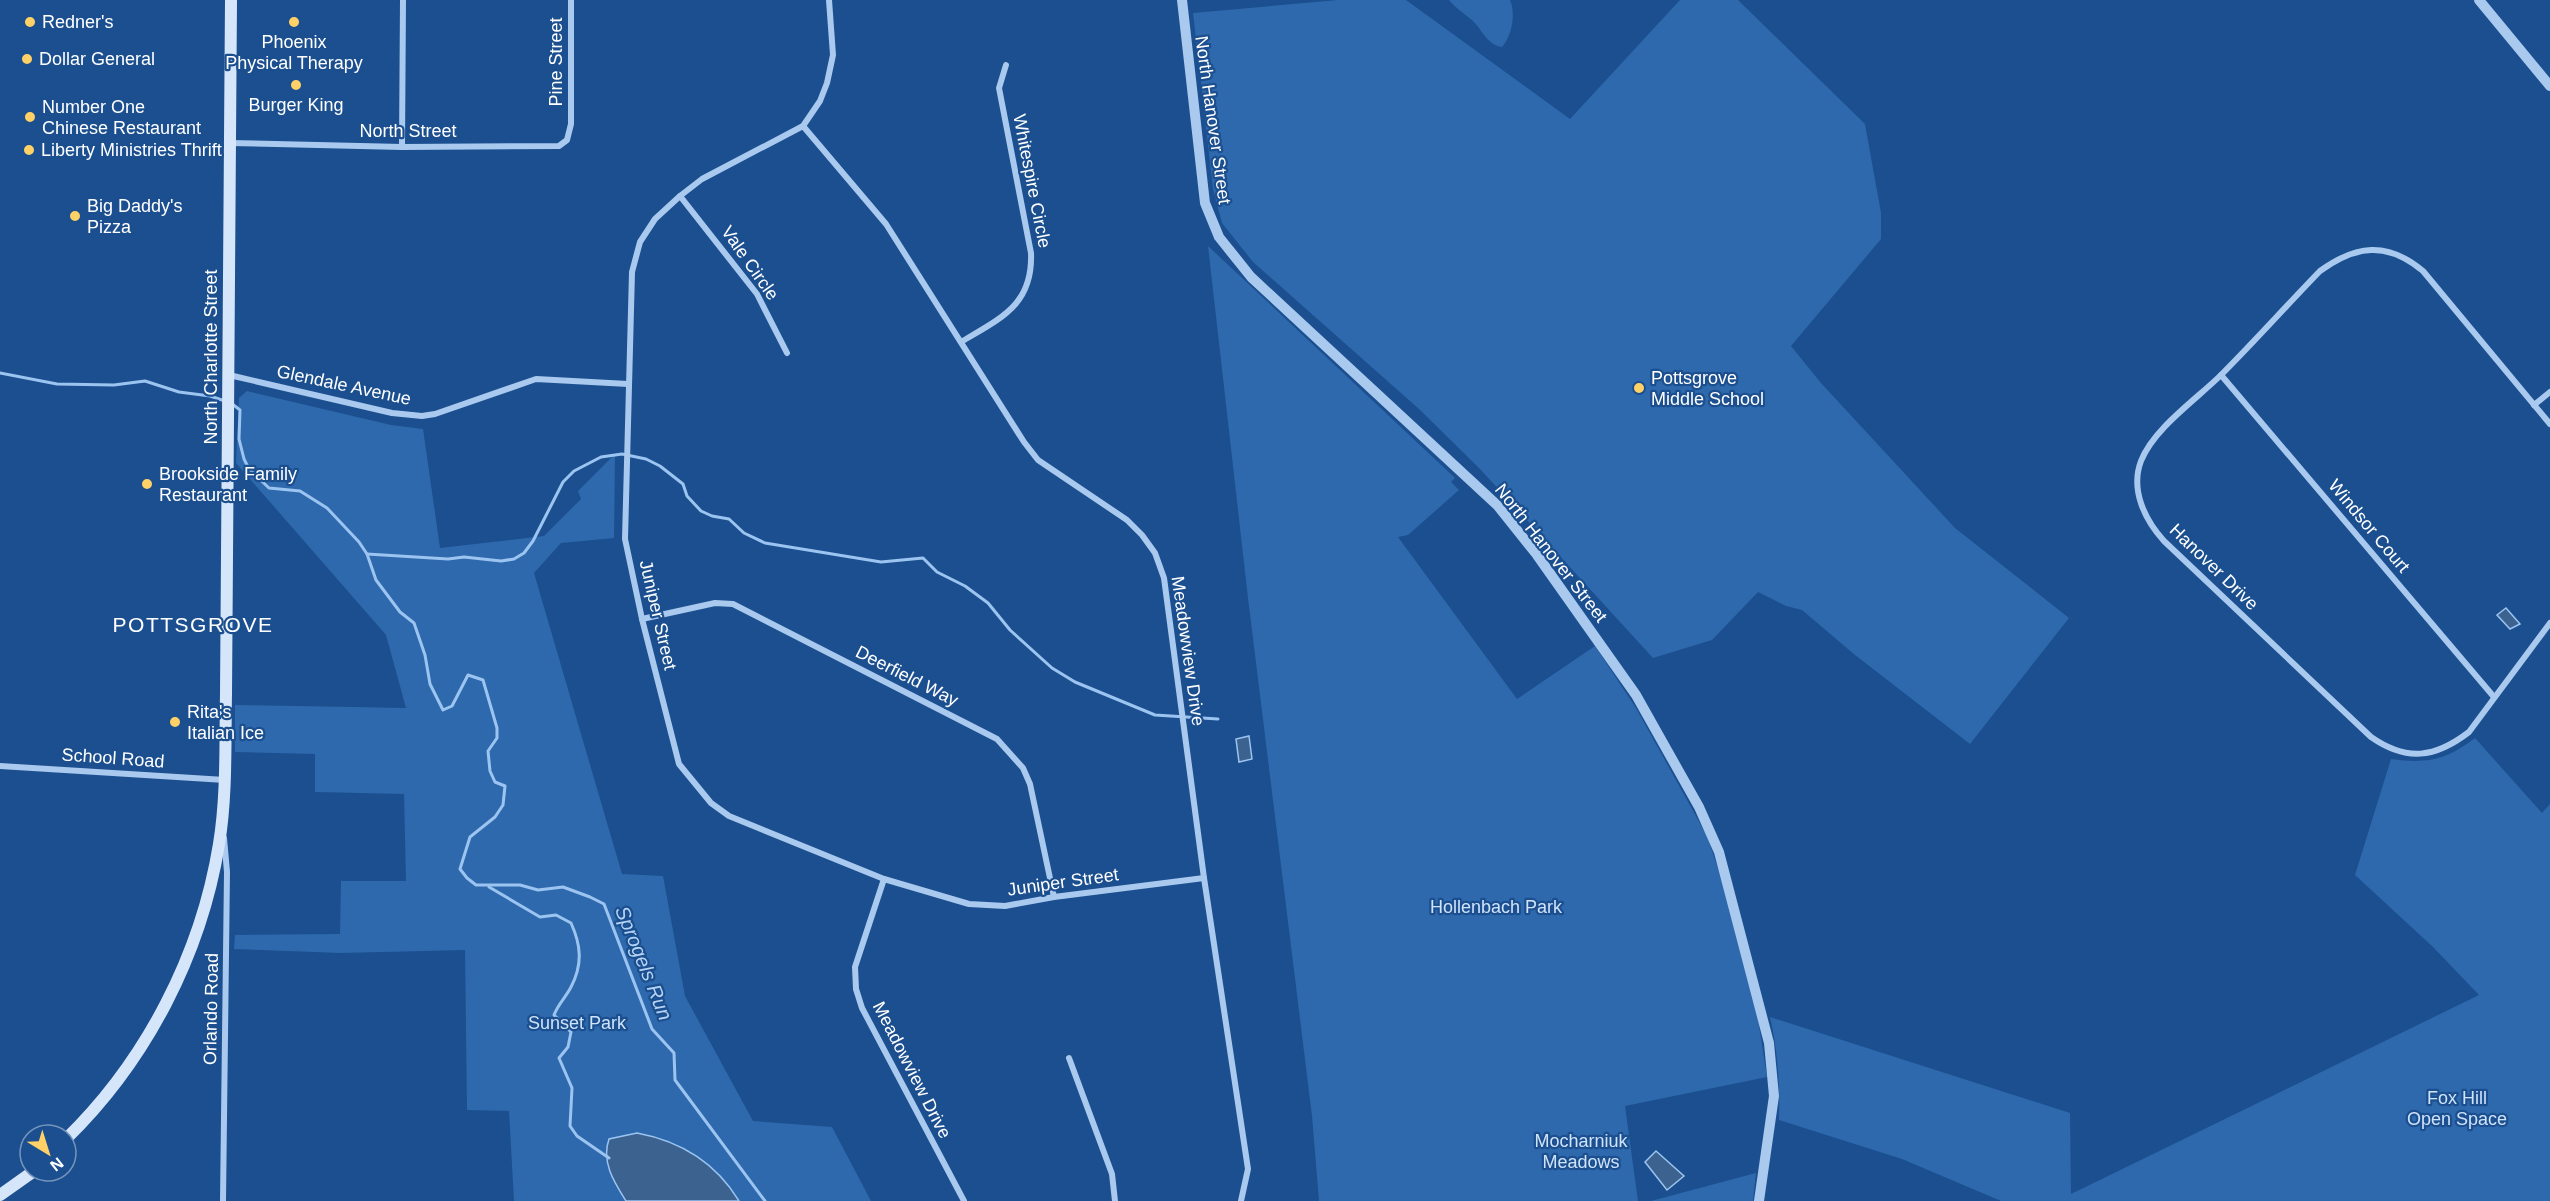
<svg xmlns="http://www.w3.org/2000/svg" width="2550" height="1201" font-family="Helvetica,sans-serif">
  <rect width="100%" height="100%" fill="#1b4f8f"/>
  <g fill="#2e69ad">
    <polygon points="1338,0 1406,0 1570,119 1680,0 1738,0 1865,124 1881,213 1881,239 1791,346 1821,383 1955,528 2069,618 1970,744 1855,655 1802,610 1786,606 1758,592 1712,640 1653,658 1480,469 1419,409 1253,262 1222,223 1213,189 1193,13"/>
    <path d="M1449,0H1510C1516,14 1512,36 1502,47C1488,45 1483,32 1474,22C1466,14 1456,9 1449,0Z"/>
    <polygon points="1208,246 1455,478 1451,482 1459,490 1408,535 1398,537 1517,699 1595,646 1636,708 1707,836 1723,883 1757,1012 1767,1077 1625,1106 1638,1201 1319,1201 1312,1116 1248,598"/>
    <polygon points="247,391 391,425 423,429 440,548 544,536 581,499 578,491 615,454 614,538 561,543 534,573 622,874 663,876 685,996 753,1121 832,1127 871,1201 514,1201 509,1111 467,1110 465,950 341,953 234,949 235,935 340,934 341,881 406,881 404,794 315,792 315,754 235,752 235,705 406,708 386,635 236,463 239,398"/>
    <path d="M2475,738L2542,813L2550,804V1201H2001L1902,1159L1779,1120C1780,1084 1778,1052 1770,1017L2070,1113L2071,1194L2479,995L2433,947L2355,875L2391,759C2427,764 2446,760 2475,738Z"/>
    <polygon points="1756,1173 1753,1201 1651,1201"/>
  </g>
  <g fill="#3c6290" stroke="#9cc4f0" stroke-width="1.5">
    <polygon points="2506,608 2520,624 2510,629 2497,615"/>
    <polygon points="1249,736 1252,759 1239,762 1236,739"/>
    <path d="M637,1133C680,1141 716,1163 739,1201H626C614,1182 601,1162 609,1139Z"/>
    <polygon points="1656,1151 1684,1176 1667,1190 1645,1162"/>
  </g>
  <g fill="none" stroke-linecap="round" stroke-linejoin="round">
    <g stroke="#9cc4f0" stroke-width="3">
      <polyline points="0,373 57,384 114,385 145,381 179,392 210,396 225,401"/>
      <polyline points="231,403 240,410 239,439 244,459 249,469 269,488 300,491 327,508 359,542 367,554 376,580 400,612 414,623 425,655 430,684 443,710 452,706 468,675 483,680 497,728 497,738 488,751 490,771 495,782 505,786 503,805 495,817 470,837 460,869 467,878 476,885 520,885 538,890 563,887 590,897 604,904 652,1029 674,1053 675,1080 765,1201"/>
      <polyline points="367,554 448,559 464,557 501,561 514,559 524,553 533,541 563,482 574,471 601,457 622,454 646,459 660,466 683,484 687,496 701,511 712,516 729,519 744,533 765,543 881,562 923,558 937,572 965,586 988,603 1010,630 1052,668 1075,682 1155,715 1218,719"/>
      <path d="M489,887L540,917L556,915L571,923C581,945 583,964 571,987C566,997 558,1004 554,1015L571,1032L568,1047L559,1058L572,1088L570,1126L577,1136L609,1158"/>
    </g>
    <g stroke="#a9c9ee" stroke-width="6">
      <polyline points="829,0 833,55 827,83 820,101 803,126 702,179 680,196 655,219 640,242 632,272 625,539 642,619 679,764 711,803 729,816 884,879 969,904 1005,906 1054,897 1204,878"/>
      <polyline points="803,126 886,224 1024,442 1038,460 1127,520 1142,535 1155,553 1164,578 1204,878 1248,1169 1241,1201"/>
      <polyline points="230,143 402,147 559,146 567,140 571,124 571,0"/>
      <polyline points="402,147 403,0"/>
      <polyline points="680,196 757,294 787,353"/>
      <path d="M961,342C1001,318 1033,305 1031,253L999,88L1006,65"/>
      <polyline points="229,375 392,413 422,416 435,414 536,379 628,384"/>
      <polyline points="2221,375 2494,697"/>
      <polyline points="2534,405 2550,392"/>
      <path d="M2550,424L2423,271C2387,241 2356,245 2320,271C2287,305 2255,341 2222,374C2197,399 2154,428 2141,461C2130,490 2145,520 2164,541L2371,737C2407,762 2435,758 2469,732L2550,623"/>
      <polyline points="642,619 715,603 733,604 997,739 1023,768 1030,784 1054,897"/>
      <polyline points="0,766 225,780"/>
      <polyline points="884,879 855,967 856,989 862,1008 964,1201"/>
      <polyline points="1069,1058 1112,1174 1115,1201"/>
      <polyline points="223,1201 227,872 224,838"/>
    </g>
    <g stroke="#a9c9ee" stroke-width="10">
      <polyline points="1182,0 1205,203 1219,237 1251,277 1497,505 1537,555 1636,695 1699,807 1719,852 1769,1043 1774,1096 1759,1201"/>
      <polyline points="2479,0 2550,86"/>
    </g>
    <g stroke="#d6e6fa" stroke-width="12">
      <path d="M66,1139C146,1061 201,955 219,844C227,795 225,744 226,694L231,0"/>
      <polyline points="0,1195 34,1171"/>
    </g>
  </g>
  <g fill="#ffd166" stroke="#1b4f8f" stroke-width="2">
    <circle cx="30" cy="22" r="6"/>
    <circle cx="294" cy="22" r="6"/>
    <circle cx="27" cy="59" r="6"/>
    <circle cx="296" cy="85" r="6"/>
    <circle cx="30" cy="117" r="6"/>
    <circle cx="29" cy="150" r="6"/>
    <circle cx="75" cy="216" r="6"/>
    <circle cx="1639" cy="388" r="6"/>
    <circle cx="147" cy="484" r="6"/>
    <circle cx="175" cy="722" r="6"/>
  </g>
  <g text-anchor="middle" stroke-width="4.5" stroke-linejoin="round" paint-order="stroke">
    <g font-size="18" fill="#fff" stroke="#1b4f8f" text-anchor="start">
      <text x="42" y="28">Redner's</text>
      <text x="294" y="48" text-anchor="middle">Phoenix<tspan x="294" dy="21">Physical Therapy</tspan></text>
      <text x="39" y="65">Dollar General</text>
      <text x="296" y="111" text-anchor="middle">Burger King</text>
      <text x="42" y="113">Number One<tspan x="42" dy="21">Chinese Restaurant</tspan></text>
      <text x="41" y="156">Liberty Ministries Thrift</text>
      <text x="87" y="212">Big Daddy's<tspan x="87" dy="21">Pizza</tspan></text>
      <text x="1651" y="384">Pottsgrove<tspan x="1651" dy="21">Middle School</tspan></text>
      <text x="159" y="480">Brookside Family<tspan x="159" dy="21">Restaurant</tspan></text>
      <text x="187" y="718">Rita's<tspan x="187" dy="21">Italian Ice</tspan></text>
    </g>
    <g font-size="18" fill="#fff" stroke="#1b4f8f">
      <text transform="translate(556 62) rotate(-90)" y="6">Pine Street</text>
      <text transform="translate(1213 120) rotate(82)" y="6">North Hanover Street</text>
      <text x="408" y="137">North Street</text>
      <text transform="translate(1032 181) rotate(79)" y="6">Whitespire Circle</text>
      <text transform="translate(750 263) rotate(55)" y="6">Vale Circle</text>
      <text transform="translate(211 357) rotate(-90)" y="6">North Charlotte Street</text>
      <text transform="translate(344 385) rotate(12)" y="6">Glendale Avenue</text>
      <text transform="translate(2369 526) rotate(50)" y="6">Windsor Court</text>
      <text transform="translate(1551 553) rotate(52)" y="6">North Hanover Street</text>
      <text transform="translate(2214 567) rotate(44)" y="6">Hanover Drive</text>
      <text transform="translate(658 615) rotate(77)" y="6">Juniper Street</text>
      <text transform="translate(1188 651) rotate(82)" y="6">Meadowview Drive</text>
      <text transform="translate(907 676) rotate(27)" y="6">Deerfield Way</text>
      <text transform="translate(113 758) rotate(4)" y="6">School Road</text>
      <text transform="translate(1063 882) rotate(-8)" y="6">Juniper Street</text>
      <text transform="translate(211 1009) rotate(-89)" y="6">Orlando Road</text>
      <text transform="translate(912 1070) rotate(63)" y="6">Meadowview Drive</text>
    </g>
    <g font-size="18" fill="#cfe3fa" stroke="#1b4f8f">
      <text x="1496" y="913">Hollenbach Park</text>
      <text x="577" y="1029">Sunset Park</text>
      <text x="2457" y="1104">Fox Hill<tspan x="2457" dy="21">Open Space</tspan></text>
      <text x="1581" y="1147">Mocharniuk<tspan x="1581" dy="21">Meadows</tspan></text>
    </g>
    <g font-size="20" font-style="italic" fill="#b5d3f5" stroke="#1b4f8f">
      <text transform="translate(644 963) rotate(68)" y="7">Sprogels Run</text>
    </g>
    <g font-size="21" letter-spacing="1.5" fill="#fff" stroke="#1b4f8f">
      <text x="193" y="632">POTTSGROVE</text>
    </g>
  </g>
  <g transform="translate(48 1153) rotate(142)"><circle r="28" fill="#1b4f8f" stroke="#7695bc" stroke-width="1.5"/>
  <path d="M0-4.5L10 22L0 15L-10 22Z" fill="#ffd166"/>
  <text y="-9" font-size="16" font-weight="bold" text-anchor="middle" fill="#ffffff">N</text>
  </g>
</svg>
